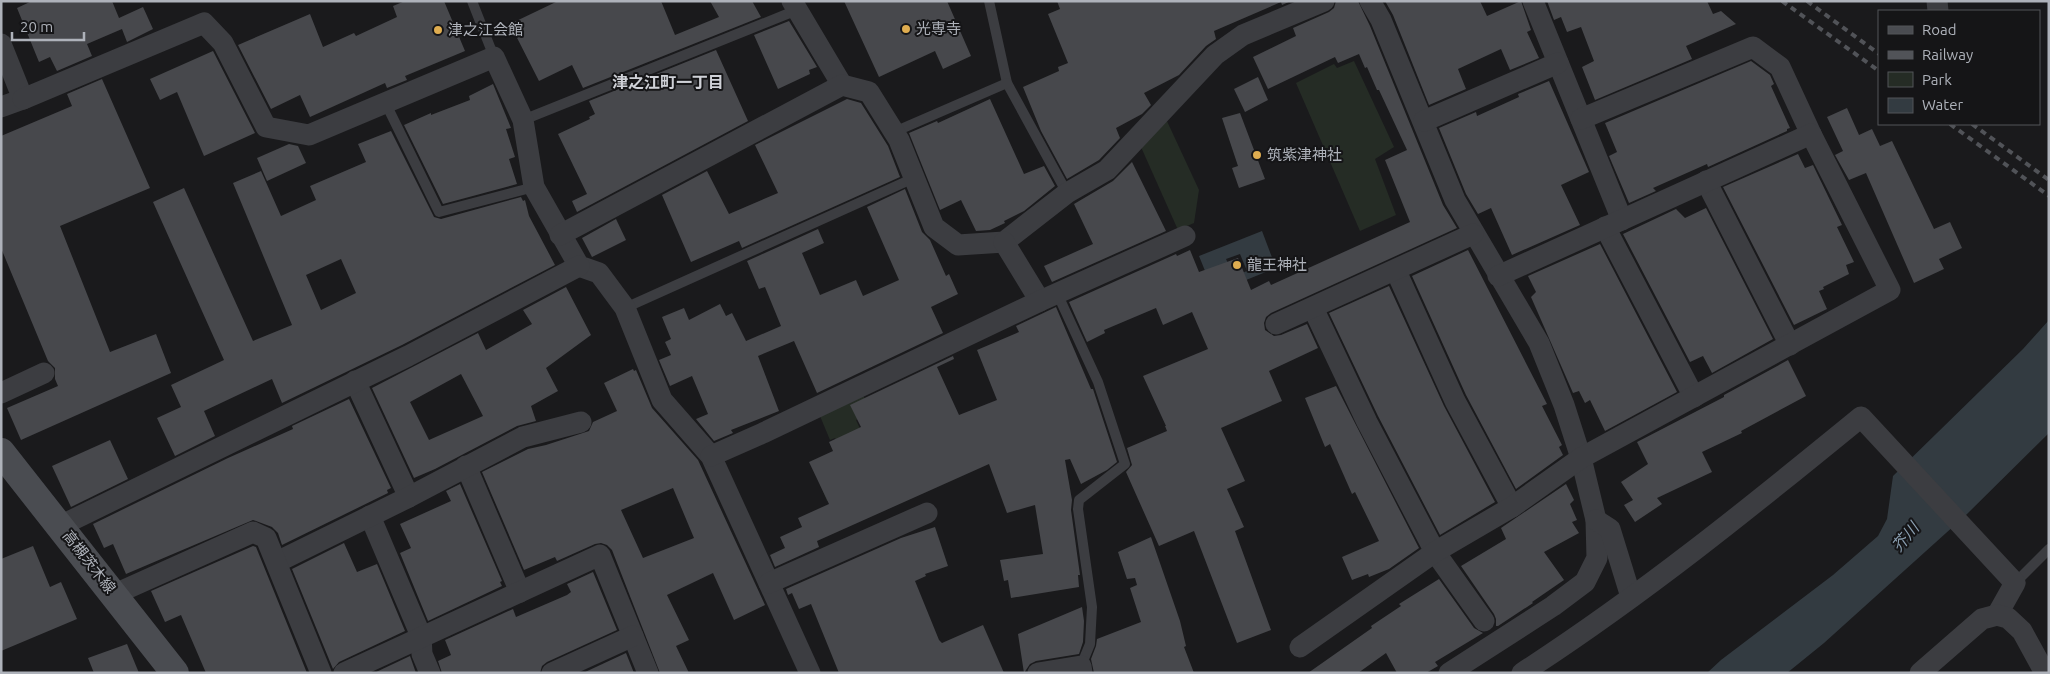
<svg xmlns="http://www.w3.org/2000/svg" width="2050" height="674" font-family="Ubuntu,'Noto Sans JP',sans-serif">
  <rect width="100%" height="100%" fill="#1a1a1c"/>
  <g fill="#252c25">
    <polygon points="1354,61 1394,147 1375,159 1396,215 1360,231 1296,83 1334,64 1337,68"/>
    <polygon points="1166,119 1199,190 1194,223 1178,230 1141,147"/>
    <polygon points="863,395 871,412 856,420 868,446 855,489 827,501 820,484 850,470 835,438 830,440 820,416"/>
  </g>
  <g fill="#333b41" fill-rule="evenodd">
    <path d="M1262,231L1276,268L1214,293L1199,256ZM1240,254L1247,271L1234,276L1226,259Z"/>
    <polygon points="2049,320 2049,433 1966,515 1824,643 1787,673 1707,673 1721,660 1833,575 1878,536 1887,519 1893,476 2023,349"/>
  </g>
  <g fill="#47484c" fill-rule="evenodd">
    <polygon points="32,1 112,1 119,18 143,7 153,29 127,42 122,29 87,44 92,56 57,71 50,57 39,62 17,8"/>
    <polygon points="405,1 444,1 465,51 405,76 407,80 387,88 385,83 310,117 300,95 271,109 238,45 310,14 323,47 354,33 356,36 397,17 393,6"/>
    <polygon points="558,1 661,1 675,35 719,17 710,1 752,1 761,17 583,88 572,65 539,81 510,24"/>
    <polygon points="844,1 947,1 971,56 943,69 935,51 879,77"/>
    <polygon points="1057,1 1291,1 1282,5 1281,2 1214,31 1216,39 1206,46 1179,75 1144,93 1151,105 1142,114 1116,128 1120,138 1099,160 1067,179 1041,131 1023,87 1059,71 1058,67 1068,63 1048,14 1060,9"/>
    <polygon points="1336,1 1358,1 1370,26 1443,205 1457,228 1271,313 1266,317 1264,323 1265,330 1274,336 1281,335 1307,324 1318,348 1269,371 1282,401 1221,428 1245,481 1227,489 1244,527 1235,531 1271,630 1237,643 1194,531 1159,546 1126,472 1132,465 1127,448 1167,431 1165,426 1166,426 1143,376 1208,349 1192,312 1163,325 1156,308 1104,330 1105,333 1087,342 1069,302 1176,254 1177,256 1190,250 1199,272 1238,258 1251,290 1269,281 1271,285 1410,222 1385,160 1407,150 1379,90 1377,90 1367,67 1365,68 1359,54 1338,63 1335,57 1268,89 1253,57 1296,36 1293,28 1329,12 1334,8"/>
    <polygon points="1385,1 1480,1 1487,16 1521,1 1531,30 1527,32 1539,58 1510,70 1501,49 1458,69 1466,89 1429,105 1393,15"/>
    <polygon points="1547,1 1707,1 1713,14 1721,11 1736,24 1686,46 1692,59 1595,100 1582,67 1594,61 1581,27 1567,32 1561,17 1554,20"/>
    <polygon points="789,21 817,67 809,70 810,74 778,89 754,35"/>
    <polygon points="716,50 748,121 577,212 572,201 587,194 558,134 590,119 589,117 595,114 589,101"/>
    <polygon points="213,51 255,133 204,156 177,92 160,100 150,79"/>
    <polygon points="1751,61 1770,75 1774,84 1771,86 1790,128 1787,129 1787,131 1708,167 1707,164 1653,188 1656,191 1629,203 1609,156 1617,152 1605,123"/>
    <polygon points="1258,77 1268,100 1245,112 1234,89"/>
    <polygon points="102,79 150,188 60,226 110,352 156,334 171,373 21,440 7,408 58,386 55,379 55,368 48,361 1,248 1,136 72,106 67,94"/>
    <polygon points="1549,81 1589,172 1561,185 1580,225 1512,255 1491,208 1478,214 1466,194 1439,128 1476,112 1477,116 1519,97 1518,94"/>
    <polygon points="493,84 511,128 506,129 515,157 509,159 517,184 443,204 404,125 431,113 431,115 470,100 469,96"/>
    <polygon points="847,99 861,103 888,146 900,177 742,248 739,241 691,262 662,195 707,171 729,214 778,193 755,145"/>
    <polygon points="990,99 1024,174 1044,166 1055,186 1024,211 1004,221 1005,223 990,230 976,231 961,200 940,210 909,133 937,121 938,123"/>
    <polygon points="1847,108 1859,135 1872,129 1880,146 1892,141 1934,229 1950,222 1962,248 1939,259 1944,269 1914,283 1866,173 1849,180 1835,155 1843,151 1827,117"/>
    <polygon points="1240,113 1265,179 1239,188 1232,168 1238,166 1222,118"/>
    <path d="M391,131L434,217L441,219L521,197L523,201L525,200L529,216L555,265L402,345L282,403L272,379L204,411L215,436L175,456L157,418L181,407L171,385L224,360L153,202L184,188L253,341L292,325L233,183L261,171L281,216L316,200L310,186L366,162L358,144ZM341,259L356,293L321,310L306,275Z"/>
    <polygon points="289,144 298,146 306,163 267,181 257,158"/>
    <polygon points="1798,154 1805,168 1813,165 1842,225 1837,227 1854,262 1846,265 1849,274 1823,287 1824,289 1819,291 1827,309 1794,325 1723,187"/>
    <polygon points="1132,162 1166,231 1052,282 1044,266 1093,244 1074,204 1113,181"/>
    <polygon points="905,189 922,232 930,240 946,276 949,274 958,294 931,307 943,333 817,393 794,341 758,356 779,411 731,430 733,433 714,441 696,419 708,414 692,376 670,386 659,360 671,355 665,342 671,339 662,317 684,308 689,320 720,304 726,316 732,313 746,341 781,326 765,287 759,289 747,261 818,229 824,243 802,253 820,295 856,280 863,296 899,280 867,207"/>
    <polygon points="1706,208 1773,339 1712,373 1703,356 1690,362 1623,234 1676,209 1685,218"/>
    <polygon points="616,219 626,240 592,257 582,238"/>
    <polygon points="1600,244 1677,392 1605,431 1590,400 1585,403 1579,391 1573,393 1531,297 1536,292 1528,276"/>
    <polygon points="1468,250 1547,404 1542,406 1562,445 1559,447 1563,455 1516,489 1466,395 1412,276"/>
    <polygon points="1389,286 1444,406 1495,502 1440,535 1378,416 1329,313"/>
    <path d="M566,287L591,335L546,368L558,391L531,406L536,421L517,426L435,469L414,478L372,388L478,333L486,350L532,324L523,310ZM461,374L483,416L429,440L410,402Z"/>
    <polygon points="1056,307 1091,389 1093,389 1117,462 1107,470 1081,484 1070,459 1065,460 1072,500 1071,510 1080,575 1078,575 1079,587 1011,598 1008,580 1004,581 1000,560 1043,554 1035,505 1007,513 989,464 817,541 819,547 775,567 770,555 785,548 780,537 802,527 798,518 829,504 809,462 833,451 829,442 861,427 850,405 953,356 954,359 937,367 959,415 997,400 977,350 1019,332 1016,326"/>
    <polygon points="1788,360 1806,396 1741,431 1742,433 1702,452 1712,472 1657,498 1662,504 1635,522 1624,505 1633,500 1621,482 1648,464 1637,442 1724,397 1724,395"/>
    <path d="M633,369L634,371L636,370L652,408L698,460L765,605L734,620L713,573L667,595L689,640L676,646L689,673H660L612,550L607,545L601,543L595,544L557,561L555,557L524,570L482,472L528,449L546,445L589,431L593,422L617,411L604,383ZM673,488L694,538L643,558L621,510Z"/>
    <polygon points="1336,386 1419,548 1389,569 1369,577 1368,574 1352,580 1342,557 1379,541 1355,492 1352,494 1330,444 1325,447 1305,398"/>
    <polygon points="349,399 391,488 387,490 388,493 282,545 278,533 272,527 253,520 126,574 113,544 104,548 93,524 228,458 293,429 292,426"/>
    <polygon points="110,440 128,479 71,507 52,466"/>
    <polygon points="460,484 502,581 500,582 502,586 428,621 400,553 411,548 400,524 451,501 446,491"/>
    <polygon points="1566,484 1574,500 1570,504 1577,520 1572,522 1579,533 1544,552 1564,580 1532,602 1533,603 1498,626 1496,626 1496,619 1494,614 1461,566 1506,539 1501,528"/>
    <polygon points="935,527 948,566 925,574 926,576 915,581 939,640 942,643 983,625 1004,673 839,673 811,604 799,609 792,593 788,595 786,589 901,538"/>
    <polygon points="1151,537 1180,621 1186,646 1184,647 1194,673 1094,673 1091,659 1096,646 1097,639 1141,622 1130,588 1137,585 1135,578 1127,579 1118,552"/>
    <polygon points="344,543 357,572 377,564 405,631 339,662 333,669 292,569"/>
    <polygon points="33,546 50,587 61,582 77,619 1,651 1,559"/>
    <polygon points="253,546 256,547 307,673 206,673 181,615 165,622 151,591"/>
    <polygon points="593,572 617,630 547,662 542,666 540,673 442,673 438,661 451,655 445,640 513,609 516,617 567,595 571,592 567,584"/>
    <polygon points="1439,579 1474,628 1483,633 1435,662 1438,666 1426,673 1397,673 1386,653 1358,673 1308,673 1372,628 1371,626 1401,606 1399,604"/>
    <polygon points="1082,607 1084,621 1083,642 1079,654 1036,661 1030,664 1024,673 1018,634"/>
    <polygon points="127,644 139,673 94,673 88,658"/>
    <polygon points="626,653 634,673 583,673"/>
    <polygon points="410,656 416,673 374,673"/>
  </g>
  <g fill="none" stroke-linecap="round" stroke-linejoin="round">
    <g stroke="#3c3d41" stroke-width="10">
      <polyline points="472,1 494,57"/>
      <polyline points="989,1 1007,83 1067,193"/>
      <polyline points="386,104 439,212 534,187"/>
      <polyline points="523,120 797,10"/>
      <polyline points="894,132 1007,83"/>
      <polyline points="1057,293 1098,382 1125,464 1079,500 1078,509 1092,607 1090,644 1081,666"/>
      <polyline points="625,308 914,178"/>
      <polyline points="2015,583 2049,549"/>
    </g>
    <g stroke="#3c3d41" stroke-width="21">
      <polyline points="792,1 842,85"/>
      <polyline points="1370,1 1381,20 1455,200 1539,343 1564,405 1581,458 1596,520 1597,558 1585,582 1553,606 1449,673"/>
      <polyline points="1533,1 1622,220"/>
      <polyline points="1937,1 1938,11"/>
      <polyline points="1,44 23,99 1,107"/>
      <polyline points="23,99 204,23 223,43 266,127 309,135 494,57 523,120 534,187 579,266 599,273 625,308 662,400 711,456 810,673"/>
      <polyline points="1581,119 1753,47 1780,67 1811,134"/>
      <polyline points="1424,121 1558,63"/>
      <polyline points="1706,181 1790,345"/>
      <polyline points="1605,227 1694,397"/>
      <polyline points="560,235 842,85 869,92 899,140 934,227 958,245 1004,242 1067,193 1107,170 1215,55 1243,35 1324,1"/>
      <polyline points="1004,242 1040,301"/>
      <polyline points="1396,271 1455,401 1512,507"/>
      <polyline points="1313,308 1367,422 1435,552 1484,621"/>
      <polyline points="1276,324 1473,234"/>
      <polyline points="355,381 409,497"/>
      <polyline points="1,393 44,373"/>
      <polyline points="711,456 763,433 1040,301 1185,236"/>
      <polyline points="466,466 520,592"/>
      <polyline points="370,516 421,636 422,654 430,673"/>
      <polyline points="1596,520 1610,529 1631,597"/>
      <polyline points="60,526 408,356 579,266"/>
      <polyline points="277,562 409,497 523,437 581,422"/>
      <polyline points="769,583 927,513"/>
      <polyline points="115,594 253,532 266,538 321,673"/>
      <polyline points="1300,647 1435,552 1512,507 1581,458 1890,290 1811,134 1498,276"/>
      <polyline points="344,673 600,555 648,673"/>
      <polyline points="552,673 633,636"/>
      <polyline points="1038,673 1081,666 1082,673"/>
      <path d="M1522,673C1641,596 1751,507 1861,417L2015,583L1997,615"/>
      <polyline points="1920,673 1982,619 1997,615 2008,618 2022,631 2045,673"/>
    </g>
    <polyline stroke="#4a4c51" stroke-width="28" points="1,452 175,673"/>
    <g stroke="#515358" stroke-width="4" stroke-dasharray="6 5" stroke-linecap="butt">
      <polyline points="1782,1 1879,71"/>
      <polyline points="1807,1 1879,54"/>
      <polyline points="1950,124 2049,196"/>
      <polyline points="1972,124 2049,180"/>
    </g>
  </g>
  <g fill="#dfad50" stroke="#151517" stroke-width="2">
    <circle cx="906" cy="29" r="5"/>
    <circle cx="438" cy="30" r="5"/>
    <circle cx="1257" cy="155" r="5"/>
    <circle cx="1237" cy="265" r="5"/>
  </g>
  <g text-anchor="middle" stroke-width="4" stroke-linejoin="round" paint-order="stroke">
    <g font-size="15" fill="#aeb2ba" stroke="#151517" text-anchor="start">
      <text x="916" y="34">光専寺</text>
      <text x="448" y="35">津之江会館</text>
      <text x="1267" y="160">筑紫津神社</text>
      <text x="1247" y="270">龍王神社</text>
    </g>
    <g font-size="15" fill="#aeb2ba" stroke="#151517">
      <text transform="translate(89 562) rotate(52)" y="5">高槻茨木線</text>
    </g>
    <g font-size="16" font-weight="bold" fill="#cfd1d7" stroke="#151517">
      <text x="668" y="88">津之江町一丁目</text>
    </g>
    <g font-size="16" font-style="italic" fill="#8a9fb1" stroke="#151517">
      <text transform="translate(1905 537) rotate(-50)" y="6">芥川</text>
    </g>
  </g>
  <rect width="2050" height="674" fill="none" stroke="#aeb2ba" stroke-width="5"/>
  <rect x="1878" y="10" width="162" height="115" fill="#151517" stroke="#525458"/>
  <rect x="1888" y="26" width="25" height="8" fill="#4a4c51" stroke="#525458"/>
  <text x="1922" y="35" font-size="15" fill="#aeb2ba">Road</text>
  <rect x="1888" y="51" width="25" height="8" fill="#515358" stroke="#525458"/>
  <text x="1922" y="60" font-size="15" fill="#aeb2ba">Railway</text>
  <rect x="1888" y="72" width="25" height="15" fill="#252c25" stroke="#525458"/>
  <text x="1922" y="85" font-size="15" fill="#aeb2ba">Park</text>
  <rect x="1888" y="98" width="25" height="15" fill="#333b41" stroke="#525458"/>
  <text x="1922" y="110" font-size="15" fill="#aeb2ba">Water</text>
  <path d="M12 32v8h72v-8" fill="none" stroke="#aeb2ba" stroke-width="2.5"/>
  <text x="20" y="32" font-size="15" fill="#aeb2ba" stroke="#151517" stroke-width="4" paint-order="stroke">20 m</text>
</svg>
